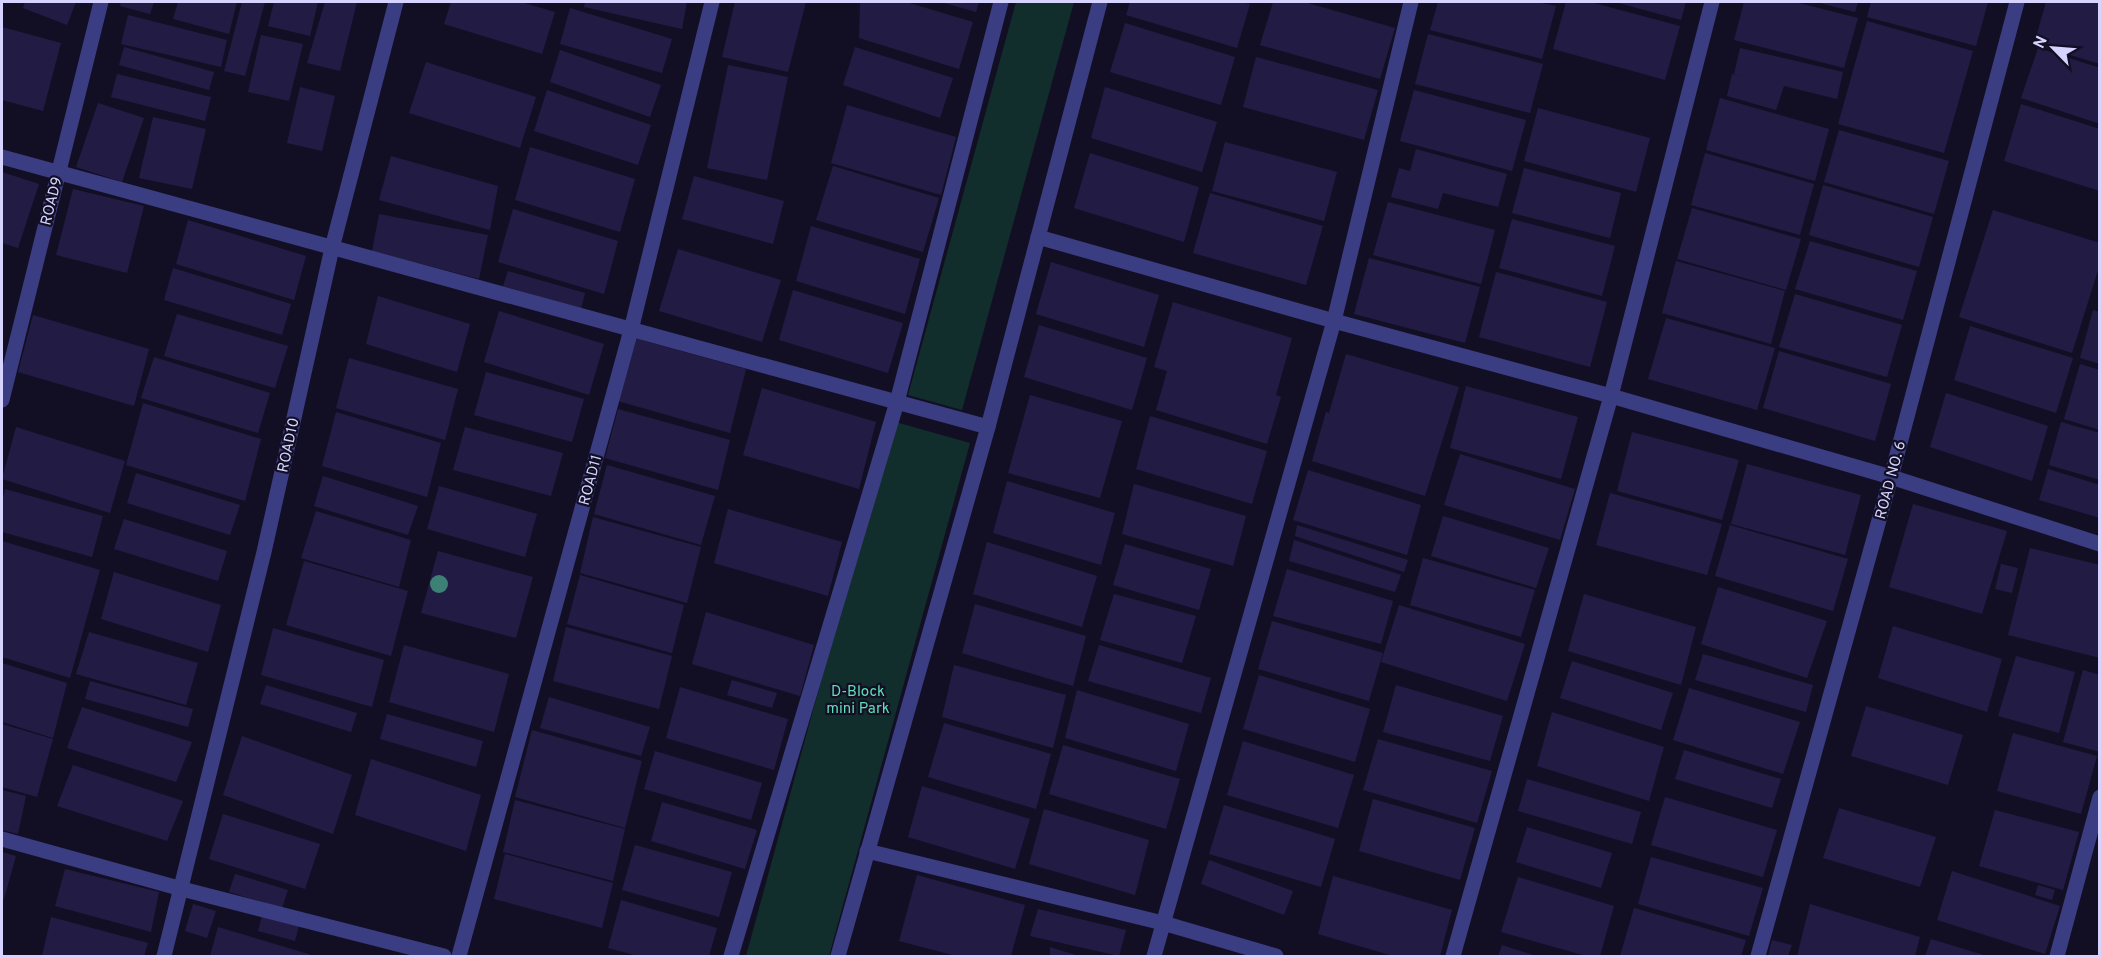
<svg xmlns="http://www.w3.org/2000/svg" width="2101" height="958" font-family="Overpass,sans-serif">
  <rect width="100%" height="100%" fill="#120f24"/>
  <g fill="#122e2c">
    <polygon points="1016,2 1074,2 962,410 908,395"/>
    <polygon points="892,421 970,443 829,956 746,956"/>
  </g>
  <g fill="#221c45">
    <polygon points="25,2 76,2 67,25 23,8"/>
    <polygon points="121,2 154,2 150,14 120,6"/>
    <polygon points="178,2 237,2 229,34 173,19"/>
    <polygon points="242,2 265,2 245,76 224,71"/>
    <polygon points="274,2 318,2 310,36 268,26"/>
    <polygon points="325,2 357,2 340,71 307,63"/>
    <polygon points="451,2 521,2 555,12 542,54 444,24"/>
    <polygon points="585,2 687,2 682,29 584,7"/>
    <polygon points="735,2 806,2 788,72 722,57"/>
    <polygon points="860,2 906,2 973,22 959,69 859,38"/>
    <polygon points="941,2 979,2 976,12"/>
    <polygon points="1130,2 1241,2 1250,4 1237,48 1126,15"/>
    <polygon points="1273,2 1304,2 1395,28 1380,79 1260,45"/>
    <polygon points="1438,2 1537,2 1556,6 1542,59 1430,30"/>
    <polygon points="1566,2 1590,2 1680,26 1665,80 1553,49"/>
    <polygon points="1615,2 1686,2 1681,20"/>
    <polygon points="1744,2 1795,2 1858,18 1844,68 1734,40"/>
    <polygon points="1816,2 1858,2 1855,12"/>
    <polygon points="1871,2 1988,2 1976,46 1867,17"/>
    <polygon points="2046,2 2100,2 2100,64 2034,44"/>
    <polygon points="570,8 672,39 662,73 560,44"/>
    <polygon points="128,15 227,40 221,67 121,44"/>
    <polygon points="1867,21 1973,51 1944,153 1838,124"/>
    <polygon points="1125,23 1235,57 1221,105 1110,72"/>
    <polygon points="2,27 61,43 43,111 2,100"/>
    <polygon points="1428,34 1543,64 1530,113 1415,84"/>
    <polygon points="261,35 303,44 289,101 248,92"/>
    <polygon points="124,47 214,72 209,90 119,65"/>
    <polygon points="855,47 953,78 940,118 843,85"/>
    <polygon points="1740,48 1843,72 1837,99 1784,86 1776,110 1727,96 1732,74 1742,76 1734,74"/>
    <polygon points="2038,48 2100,68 2100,124 2021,98"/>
    <polygon points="560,50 661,85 650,117 550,82"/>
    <polygon points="1256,57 1378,90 1364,140 1243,107"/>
    <polygon points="426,62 536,97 520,148 409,113"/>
    <polygon points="728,65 788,77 767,180 707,168"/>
    <polygon points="117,74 211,97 205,121 111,97"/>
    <polygon points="300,87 335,96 322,151 287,143"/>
    <polygon points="1105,87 1217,122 1202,172 1091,138"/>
    <polygon points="547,90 651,125 638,165 534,131"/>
    <polygon points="1414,90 1526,120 1512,171 1400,141"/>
    <polygon points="1720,98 1829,129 1815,181 1706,150"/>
    <polygon points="98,103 144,118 122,182 76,167"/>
    <polygon points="2021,104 2100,129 2100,191 2004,161"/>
    <polygon points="847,105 956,137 941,195 831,163"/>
    <polygon points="1538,108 1650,138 1636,192 1524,161"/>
    <polygon points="153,117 206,129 192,189 139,178"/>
    <polygon points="1839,130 1949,161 1934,214 1824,182"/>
    <polygon points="1225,142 1337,172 1324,221 1212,191"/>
    <polygon points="530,147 635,179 620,232 515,200"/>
    <polygon points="1416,149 1507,174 1498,207 1443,193 1438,209 1391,197 1399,168 1410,171"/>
    <polygon points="1090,153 1199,187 1184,242 1074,208"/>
    <polygon points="1705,153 1814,184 1800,235 1691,205"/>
    <polygon points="391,156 498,186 490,230 379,200"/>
    <polygon points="833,166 939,198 923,252 816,220"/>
    <polygon points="1524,168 1621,193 1610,238 1512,213"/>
    <polygon points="2,172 39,184 18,248 2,243"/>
    <polygon points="694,176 784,201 773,244 682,219"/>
    <polygon points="1823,185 1933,217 1919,267 1809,235"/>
    <polygon points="73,189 144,206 127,273 56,255"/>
    <polygon points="1210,193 1323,226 1306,285 1193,253"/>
    <polygon points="1388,202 1495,230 1481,284 1373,255"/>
    <polygon points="1692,208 1801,239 1786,290 1677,259"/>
    <polygon points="513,209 618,241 604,294 498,262"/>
    <polygon points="1993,210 2100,243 2100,264 2072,353 1959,317"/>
    <polygon points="379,214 488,235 479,279 372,251"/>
    <polygon points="1512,219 1615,246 1602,296 1499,268"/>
    <polygon points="188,220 306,256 294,300 176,264"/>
    <polygon points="811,226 920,259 905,314 796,281"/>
    <polygon points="1810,241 1917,271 1903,320 1795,289"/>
    <polygon points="678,249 781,280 762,342 659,311"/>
    <polygon points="1369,258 1480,287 1465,343 1354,314"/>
    <polygon points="1676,261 1785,291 1771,344 1662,313"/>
    <polygon points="1051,262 1159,295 1144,347 1036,314"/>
    <polygon points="173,268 291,304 282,335 164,300"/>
    <polygon points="508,271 585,293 581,309 503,286"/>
    <polygon points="1496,272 1607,302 1590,367 1479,337"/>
    <polygon points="793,290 903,323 888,373 779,340"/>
    <polygon points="1795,294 1902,325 1887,377 1779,347"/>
    <polygon points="378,296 470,324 457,372 366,344"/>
    <polygon points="1173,302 1292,338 1276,395 1281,397 1267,444 1156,410 1167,371 1154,367"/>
    <polygon points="2093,310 2100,312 2100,364 2080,358"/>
    <polygon points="499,311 604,344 589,395 484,362"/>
    <polygon points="177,314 288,346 275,388 164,356"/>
    <polygon points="33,315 149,349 134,406 18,372"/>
    <polygon points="1666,318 1775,348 1757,410 1648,379"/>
    <polygon points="1039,325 1147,358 1132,410 1024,377"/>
    <polygon points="1970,326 2073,358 2056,413 1954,380"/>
    <polygon points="634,338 746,369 730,433 618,401"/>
    <polygon points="1779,351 1891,384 1875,441 1763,408"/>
    <polygon points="1346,354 1459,387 1425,496 1312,461 1326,412 1329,413"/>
    <polygon points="154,357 270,393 258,433 141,398"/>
    <polygon points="349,358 458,389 445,440 336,408"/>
    <polygon points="2080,364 2100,370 2100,430 2064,419"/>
    <polygon points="486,372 584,399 572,442 474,415"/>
    <polygon points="1466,386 1578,417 1561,479 1450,448"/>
    <polygon points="762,388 876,422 859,489 743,455"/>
    <polygon points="1946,393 2048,426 2032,481 1930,447"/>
    <polygon points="1030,395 1122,421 1100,498 1008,473"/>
    <polygon points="143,403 261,439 245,501 126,465"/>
    <polygon points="618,409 730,440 718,490 605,458"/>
    <polygon points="336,412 441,443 427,497 322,466"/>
    <polygon points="1150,416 1267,451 1252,504 1136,469"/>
    <polygon points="2061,422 2100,433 2100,480 2049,465"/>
    <polygon points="16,427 125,461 110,513 2,479"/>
    <polygon points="465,427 563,453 551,496 453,470"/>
    <polygon points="1632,432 1739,460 1722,520 1617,491"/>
    <polygon points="1460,454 1575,489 1560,540 1444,505"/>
    <polygon points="1747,464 1861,495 1845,555 1731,524"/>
    <polygon points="607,465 715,496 701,545 594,514"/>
    <polygon points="2048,469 2100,485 2100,518 2039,500"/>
    <polygon points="1308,470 1421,505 1407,555 1293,520"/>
    <polygon points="136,473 240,505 230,535 127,503"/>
    <polygon points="323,476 418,506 408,535 314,506"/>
    <polygon points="1007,481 1115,513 1101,565 993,533"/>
    <polygon points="1134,484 1246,516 1233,566 1122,534"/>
    <polygon points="439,486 537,514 525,557 427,529"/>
    <polygon points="5,489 103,516 92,557 2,532 2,502"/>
    <polygon points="1610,493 1722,524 1707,575 1596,545"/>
    <polygon points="1913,504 2007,531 1982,614 1889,587"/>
    <polygon points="728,509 842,542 828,596 714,563"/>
    <polygon points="316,511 411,540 399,587 301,558"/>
    <polygon points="1443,516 1549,548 1536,588 1431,556"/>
    <polygon points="593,517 701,547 687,603 580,573"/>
    <polygon points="124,519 227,551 218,581 114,549"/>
    <polygon points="1297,525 1408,560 1404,572 1295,536"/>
    <polygon points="1730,525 1848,559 1833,611 1715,576"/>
    <polygon points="1294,540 1401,575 1395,592 1289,561"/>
    <polygon points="2,541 100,570 70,678 2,657"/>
    <polygon points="987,542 1097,576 1082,627 973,594"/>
    <polygon points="1125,544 1211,569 1199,610 1113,585"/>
    <polygon points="2030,548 2100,565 2100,658 2008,635"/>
    <polygon points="438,551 533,577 516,638 421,613"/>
    <polygon points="1423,558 1535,590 1521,637 1410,605"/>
    <polygon points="304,561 408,591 391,656 286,625"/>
    <polygon points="2001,564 2018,568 2012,593 1995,589"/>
    <polygon points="1287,569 1393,601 1381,644 1273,616"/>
    <polygon points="114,572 221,605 208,652 101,619"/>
    <polygon points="580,575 684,605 672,653 567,624"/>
    <polygon points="1718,587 1827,621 1807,678 1701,644"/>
    <polygon points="1114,594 1196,616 1182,663 1100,640"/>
    <polygon points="1584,594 1696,627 1681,685 1568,651"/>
    <polygon points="975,604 1086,636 1073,686 962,653"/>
    <polygon points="1399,605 1525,644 1507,701 1381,662"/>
    <polygon points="706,612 814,645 800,696 692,664"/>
    <polygon points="1272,621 1383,653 1369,701 1258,669"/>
    <polygon points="1893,626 2002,659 1987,712 1878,678"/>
    <polygon points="566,627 672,656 659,709 553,681"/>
    <polygon points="273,628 384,660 372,707 261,675"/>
    <polygon points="89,632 198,663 186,705 76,674"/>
    <polygon points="404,645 509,674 494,732 389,702"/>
    <polygon points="1099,645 1211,678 1201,713 1088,681"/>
    <polygon points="1703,654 1813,685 1806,712 1695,680"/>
    <polygon points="2016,656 2075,672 2059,733 1998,716"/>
    <polygon points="1572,661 1673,693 1661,730 1560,698"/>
    <polygon points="2,663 67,683 53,738 2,722"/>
    <polygon points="954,665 1066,695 1053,748 942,717"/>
    <polygon points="2083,670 2100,675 2100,752 2063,742"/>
    <polygon points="1259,675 1370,709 1355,762 1243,729"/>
    <polygon points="732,680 777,693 772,708 727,695"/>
    <polygon points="90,681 193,709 188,727 85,699"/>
    <polygon points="266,685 357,713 351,732 260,704"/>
    <polygon points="1396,685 1503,716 1490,761 1383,732"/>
    <polygon points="680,687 788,719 774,770 666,738"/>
    <polygon points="1689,688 1800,722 1783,774 1673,740"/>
    <polygon points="1077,690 1189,724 1176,771 1065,738"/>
    <polygon points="549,697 650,727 641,756 540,728"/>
    <polygon points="1866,706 1963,735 1948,785 1851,756"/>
    <polygon points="82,707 192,742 176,782 67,748"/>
    <polygon points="1552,712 1664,747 1649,801 1537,766"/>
    <polygon points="387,714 483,741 476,767 380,739"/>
    <polygon points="944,723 1051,754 1036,809 928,777"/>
    <polygon points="2,724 53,739 37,797 2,787"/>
    <polygon points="532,730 642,761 625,828 515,797"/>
    <polygon points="2013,733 2097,756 2081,814 1997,791"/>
    <polygon points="242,736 352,775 333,834 223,795"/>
    <polygon points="1378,739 1492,771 1477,823 1363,790"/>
    <polygon points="1243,741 1354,775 1338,828 1227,795"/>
    <polygon points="1063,745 1180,779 1166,829 1049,794"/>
    <polygon points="1684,750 1781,779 1772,808 1675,779"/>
    <polygon points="655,751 762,783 751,820 644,789"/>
    <polygon points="371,759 481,795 466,851 355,815"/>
    <polygon points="73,765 183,801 167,841 57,806"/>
    <polygon points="1527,779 1641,812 1632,844 1518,811"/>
    <polygon points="922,786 1030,819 1015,869 908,837"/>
    <polygon points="2,790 26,796 18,834 2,830"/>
    <polygon points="1665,797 1777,830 1763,877 1651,845"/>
    <polygon points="1373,799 1475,828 1460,880 1359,851"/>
    <polygon points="515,800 625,829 613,881 503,852"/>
    <polygon points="662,802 757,830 745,869 651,841"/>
    <polygon points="1224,805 1335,839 1321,887 1209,854"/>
    <polygon points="1839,808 1936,837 1920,887 1823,858"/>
    <polygon points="1044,809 1149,840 1135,895 1029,864"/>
    <polygon points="1995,810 2079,832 2063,890 1979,866"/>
    <polygon points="223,814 320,844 305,889 209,859"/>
    <polygon points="1527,827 1612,853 1601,888 1516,862"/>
    <polygon points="635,845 732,872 719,917 622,890"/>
    <polygon points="2,852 16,856 4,899 2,899"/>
    <polygon points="505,854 613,883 602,928 494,899"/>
    <polygon points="1651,857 1763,888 1749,936 1638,904"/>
    <polygon points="1209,860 1293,891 1284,915 1201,884"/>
    <polygon points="65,869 159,892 151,932 55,906"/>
    <polygon points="1952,871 2060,906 2045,954 1937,920"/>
    <polygon points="235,874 288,890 282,908 229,892"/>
    <polygon points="917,875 1025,905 1011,956 956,956 899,941"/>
    <polygon points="1333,876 1452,910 1440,956 1393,956 1318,934"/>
    <polygon points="1518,877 1614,906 1600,956 1586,956 1501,932"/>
    <polygon points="2038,885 2055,890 2052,900 2035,895"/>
    <polygon points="621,900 717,928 709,956 638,956 608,948"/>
    <polygon points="193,904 216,911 207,938 185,931"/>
    <polygon points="1810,904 1920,937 1915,956 1797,956"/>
    <polygon points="1634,908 1746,940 1741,956 1620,956"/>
    <polygon points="1038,909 1126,930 1119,956 1030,936"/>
    <polygon points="262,916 299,926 295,941 258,931"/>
    <polygon points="51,917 148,943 144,956 42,956"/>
    <polygon points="218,927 315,956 210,956"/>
    <polygon points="1931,939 1987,956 1925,956"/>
    <polygon points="1772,940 1792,945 1788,956 1768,956"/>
    <polygon points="1502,945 1536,956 1498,956"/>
    <polygon points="1050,947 1079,956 1050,956"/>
  </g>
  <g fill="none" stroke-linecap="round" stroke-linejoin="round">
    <g stroke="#3b3d82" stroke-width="15">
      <polyline points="2,157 988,427"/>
      <polyline points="1038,237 1334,321 1611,396 1891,477 2100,544"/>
      <polyline points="2,400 101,2"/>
      <polyline points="2,839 182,889 444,956"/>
      <polyline points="867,851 1163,923 1276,956"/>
      <polyline points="164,956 264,552 332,248 396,2"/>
      <polyline points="459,956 631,330 712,2"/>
      <polyline points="731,956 897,402 1001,2"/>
      <polyline points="838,956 988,427 1100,2"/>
      <polyline points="1154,956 1334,321 1411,2"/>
      <polyline points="1453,956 1611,396 1712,2"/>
      <polyline points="1758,956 1891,477 2017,2"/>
      <polyline points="2057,956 2100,797"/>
    </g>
  </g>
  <circle fill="#3d8075" cx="439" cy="584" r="9"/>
  <g text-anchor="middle" stroke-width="4.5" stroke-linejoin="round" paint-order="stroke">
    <g font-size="15" fill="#d6d4fe" stroke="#120f24">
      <text transform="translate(51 201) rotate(-76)" y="5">ROAD9</text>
      <text transform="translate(288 445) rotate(-78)" y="5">ROAD10</text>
      <text transform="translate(590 480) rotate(-75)" y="5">ROAD11</text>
      <text transform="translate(1890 480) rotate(-75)" y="5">ROAD NO. 6</text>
    </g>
    <g font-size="15" fill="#61ddb7" stroke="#120f24">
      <text x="858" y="696">D-Block<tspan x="858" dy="17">mini Park</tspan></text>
    </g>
  </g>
  <rect width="2101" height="958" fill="none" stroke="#d6d4fe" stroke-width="6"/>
  <g transform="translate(2053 48) rotate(295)" stroke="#120f24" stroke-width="4.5" paint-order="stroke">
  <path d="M0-4.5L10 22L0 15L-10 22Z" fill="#d6d4fe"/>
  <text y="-9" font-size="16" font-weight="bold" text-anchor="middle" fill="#d6d4fe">N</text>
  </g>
</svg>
